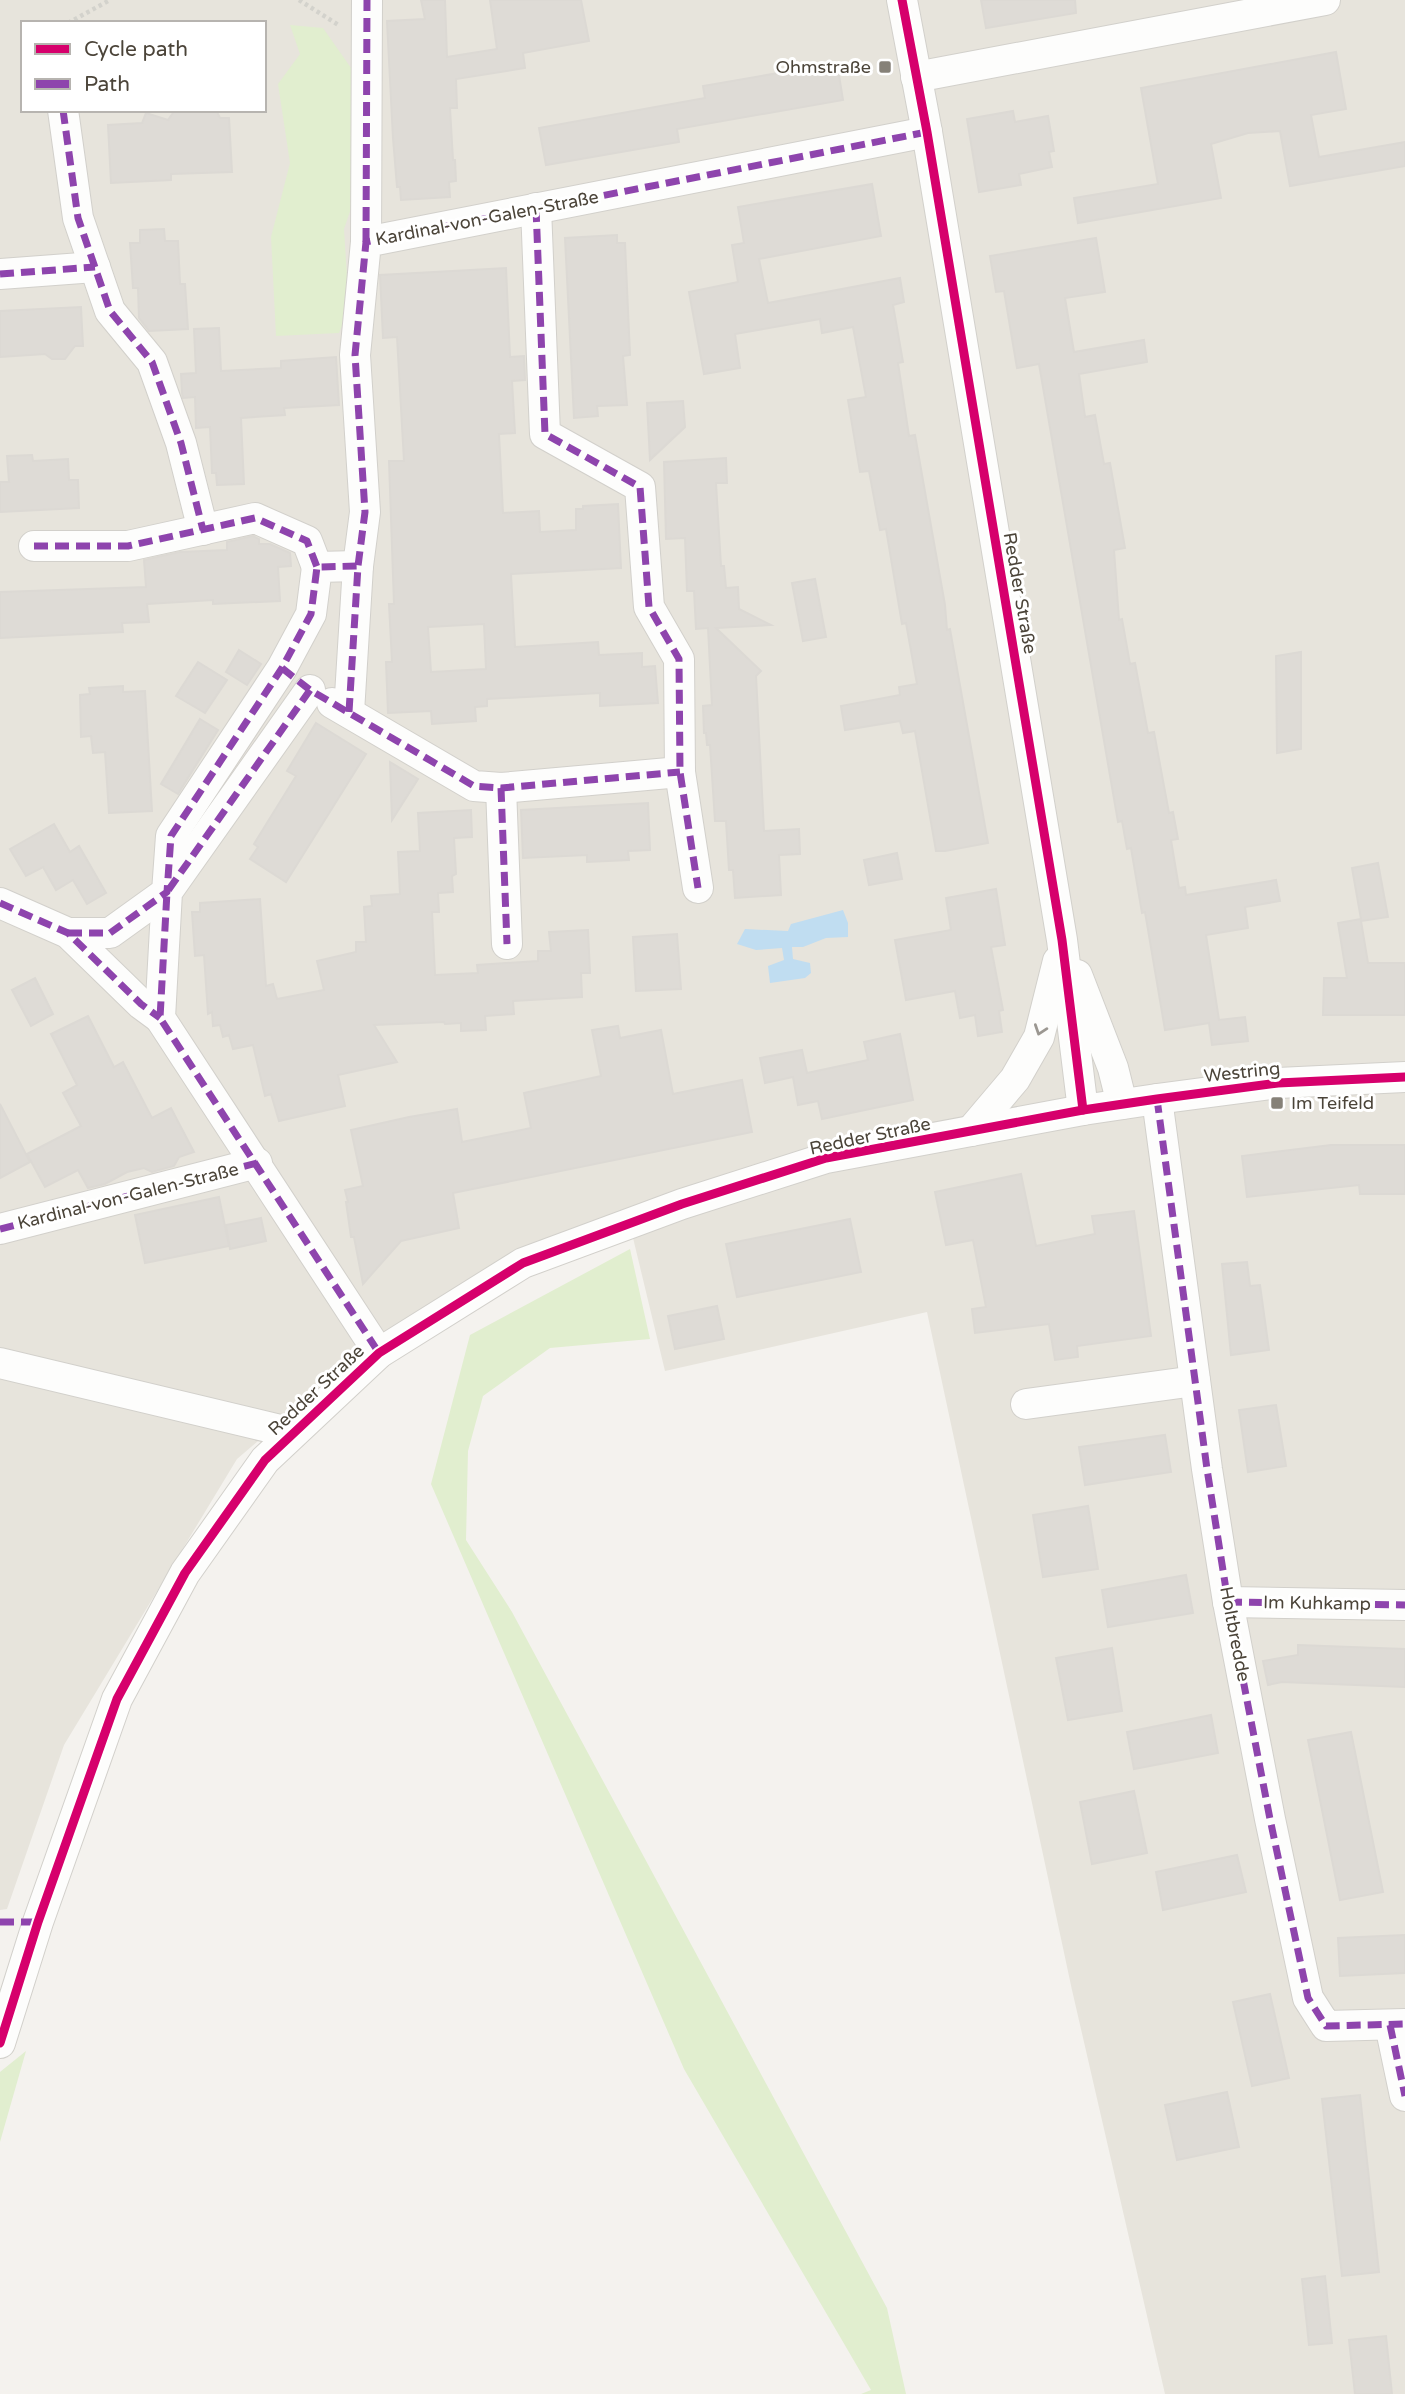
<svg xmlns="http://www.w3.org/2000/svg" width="1405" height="2394" font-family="'Varela Round',sans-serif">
  <rect width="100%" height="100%" fill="#f4f2ee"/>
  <path fill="#e7e4dc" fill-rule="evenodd" d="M0,0H1405V2394H1165L1072,1990L927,1312L665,1371L628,1217L368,1347L237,1459L64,1745L7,1909L0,1910ZM23,23H264V110H23Z"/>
  <g fill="#e1eecf">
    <polygon points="290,25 323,28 356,75 361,179 344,229 349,309 339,333 276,336 271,237 290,163 278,84 300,54"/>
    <polygon points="630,1249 650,1339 550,1348 483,1396 468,1451 466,1540 512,1612 887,2308 906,2394 861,2394 871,2390 684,2069 431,1484 470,1335"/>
    <polygon points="26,2051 0,2142 0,2072"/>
  </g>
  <polygon fill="#c0ddf1" points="843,910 848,923 848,937 826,938 803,947 792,947 793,959 810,963 811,973 805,978 770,983 768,966 784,960 782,948 756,950 737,944 745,929 788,931 791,924"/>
  <g fill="#dedbd6" stroke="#dcd9d4" stroke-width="2" fill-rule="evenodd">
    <polygon points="421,0 445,0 447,57 497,49 490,0 581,0 589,41 523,53 525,68 456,79 457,108 450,108 453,160 455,160 456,181 449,182 450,197 401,200 400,187 397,187 393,138 387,21 425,19"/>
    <polygon points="981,0 1075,0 1076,13 986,28"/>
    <polygon points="1336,52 1346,109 1311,115 1319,157 1405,142 1405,166 1290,186 1280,131 1248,133 1211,144 1221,198 1078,223 1074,198 1158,184 1141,88"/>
    <polygon points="837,63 843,100 677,129 679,142 546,165 539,128 705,98 703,86"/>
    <polygon points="175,110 216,110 220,118 229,118 232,172 171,174 171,180 111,183 108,125 142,123 146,113 168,120"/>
    <polygon points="1013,111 1015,122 1048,116 1054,151 1049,152 1052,167 1019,174 1021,185 979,192 967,119"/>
    <polygon points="872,184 881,236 759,259 768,303 900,278 904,302 893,305 903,362 898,363 909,436 915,435 945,605 947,630 950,629 988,843 945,851 936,851 915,731 903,733 900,721 845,730 841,706 900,695 899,687 917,684 906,623 902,624 886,529 880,530 869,471 860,472 848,400 866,397 853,327 822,333 820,319 735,334 740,368 704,374 689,292 738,282 732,245 744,243 738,207"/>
    <polygon points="164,229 165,241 178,241 180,284 185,284 188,329 149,331 139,318 138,288 133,288 130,243 140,243 140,230"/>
    <polygon points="617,235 617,243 625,243 630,355 623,356 627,405 597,406 598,416 574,418 565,238"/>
    <polygon points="1096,238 1105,292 1065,298 1074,352 1144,340 1147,362 1079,374 1085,417 1095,415 1104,464 1110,463 1125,548 1114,550 1119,620 1122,619 1130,664 1135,663 1148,733 1154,732 1169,813 1173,812 1178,839 1171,840 1179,888 1185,887 1186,895 1276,880 1280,901 1245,907 1248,928 1206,935 1219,1020 1245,1017 1248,1041 1212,1045 1209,1023 1165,1030 1145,912 1142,913 1131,848 1127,849 1122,821 1118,822 1039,364 1017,368 1004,291 996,292 990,256"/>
    <path d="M506,268L510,357L524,356L525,380L512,381L515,433L499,434L503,513L539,511L540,532L576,530V509H583V506L618,504L621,568L511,574L515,647L598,642L599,655L642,653V667L655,666L658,703L600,706V693L487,699V706L475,707L476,721L432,724L431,711L388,713L386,662H392L389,604H394L389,461H404L397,337L383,338L380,275ZM484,624L486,669L431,672L428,627Z"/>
    <polygon points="81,307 83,346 75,346 65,359 52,359 45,354 0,357 0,311"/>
    <polygon points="219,328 221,371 281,368 281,361 336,357 339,405 284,408 285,415 241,418 244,484 217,485 216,473 212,473 210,427 196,428 195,397 183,398 182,393 181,374 196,373 194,329"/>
    <polygon points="683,401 685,427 650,460 647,403"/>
    <polygon points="32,455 33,461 68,459 69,480 78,480 79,508 0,512 0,482 9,482 7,456"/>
    <polygon points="726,458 727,483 716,483 721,566 724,566 726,588 738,587 739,609 771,625 716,628 761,671 756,676 764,831 799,829 800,854 779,855 781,895 735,898 733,870 729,870 726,821 715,821 710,745 707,745 706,733 704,733 703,706 712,705 708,628 696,629 694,591 687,591 685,538 666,539 664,462"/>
    <polygon points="253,536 259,539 259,544 270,544 290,553 291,566 278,567 280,601 213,604 213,600 147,604 149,622 122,623 123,632 0,638 0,592 146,587 144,560 180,552 227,550 227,542"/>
    <polygon points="815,579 826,637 803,641 792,583"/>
    <polygon points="239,650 261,664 247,685 226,672"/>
    <polygon points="1301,652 1301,749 1277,753 1276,656"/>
    <polygon points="198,662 227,680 205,713 176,696"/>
    <polygon points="123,686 123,692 145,691 152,811 109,813 105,752 93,753 91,736 81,737 80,695 90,694 89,688"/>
    <polygon points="200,719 218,730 178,794 161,784"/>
    <polygon points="316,723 366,754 286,882 250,859 258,847 254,844 296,776 287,771"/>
    <polygon points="390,762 418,779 392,820"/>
    <polygon points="648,803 650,850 628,851 629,860 587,862 587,855 523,858 521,810"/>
    <polygon points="471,810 472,837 454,838 456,874 452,876 453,892 438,893 439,912 432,912 435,975 478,973 477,965 538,961 538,951 551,951 549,932 588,930 590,973 581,973 582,997 513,1001 514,1014 485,1016 486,1030 461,1031 461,1023 445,1024 444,1022 374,1025 397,1062 338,1075 345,1106 279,1121 271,1094 265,1096 253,1045 233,1049 229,1035 223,1037 220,1025 213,1026 212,1012 208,1014 204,955 195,956 192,912 200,912 200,903 260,899 266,986 273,984 277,999 324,990 317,961 356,952 356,942 366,942 364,907 372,906 371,896 400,894 398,852 420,851 418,813"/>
    <polygon points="54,824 70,852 79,846 106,893 87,904 73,880 56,890 43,867 26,876 10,849"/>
    <polygon points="897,853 902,879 869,885 864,860"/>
    <polygon points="1378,863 1388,917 1361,921 1368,963 1405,963 1405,1015 1323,1015 1324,978 1347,978 1338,923 1361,919 1352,868"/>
    <polygon points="996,889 1005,945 991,947 1003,1010 999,1011 1002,1032 978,1036 975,1015 960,1018 955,991 906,1000 895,940 951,930 946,898"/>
    <polygon points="677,934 681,989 636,991 633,937"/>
    <polygon points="35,978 53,1014 31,1026 12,990"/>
    <polygon points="88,1016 114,1067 123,1062 152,1118 171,1108 194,1152 179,1157 174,1166 152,1172 144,1168 127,1172 105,1184 88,1188 78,1170 45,1187 27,1154 81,1126 63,1093 77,1085 51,1034"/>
    <polygon points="618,1026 620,1038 661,1030 673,1094 742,1080 752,1132 453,1193 459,1228 401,1241 363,1284 354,1237 351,1237 346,1202 348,1202 345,1190 363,1186 351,1130 409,1117 457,1109 462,1142 531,1128 524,1093 601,1076 592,1030"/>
    <polygon points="900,1034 913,1100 822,1119 818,1101 798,1105 793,1077 765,1083 760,1058 802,1050 807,1073 868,1060 864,1042"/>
    <polygon points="0,1104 30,1162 0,1178"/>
    <polygon points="1331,1145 1405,1145 1405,1194 1360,1194 1359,1185 1247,1197 1242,1156"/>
    <polygon points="1021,1174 1036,1246 1095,1234 1092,1216 1134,1211 1151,1336 1077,1346 1078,1357 1055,1360 1049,1324 975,1333 972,1309 986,1307 973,1240 946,1245 935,1192"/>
    <polygon points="219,1197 229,1246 145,1263 135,1215"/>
    <polygon points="261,1218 266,1241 230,1249 226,1225"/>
    <polygon points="850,1219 861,1272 737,1297 726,1244"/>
    <polygon points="1247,1262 1250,1286 1260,1285 1269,1350 1231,1355 1222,1264"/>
    <polygon points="717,1306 724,1339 675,1349 668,1316"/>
    <polygon points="1276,1405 1286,1466 1248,1472 1239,1410"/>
    <polygon points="1165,1435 1171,1472 1085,1485 1079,1447"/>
    <polygon points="1088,1506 1098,1569 1043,1577 1033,1515"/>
    <polygon points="1186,1575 1193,1613 1108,1627 1102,1590"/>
    <polygon points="1298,1645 1405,1649 1405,1687 1282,1682 1268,1685 1263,1661 1298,1655"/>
    <polygon points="1112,1648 1122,1711 1068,1720 1056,1658"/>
    <polygon points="1211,1715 1218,1753 1134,1769 1127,1732"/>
    <polygon points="1351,1732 1383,1892 1340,1900 1308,1740"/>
    <polygon points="1134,1791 1147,1853 1092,1864 1080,1802"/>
    <polygon points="1237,1855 1246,1892 1163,1910 1156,1872"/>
    <polygon points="1405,1935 1405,1973 1340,1976 1338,1938"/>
    <polygon points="1270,1994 1289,2078 1252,2086 1233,2002"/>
    <polygon points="1227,2092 1239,2147 1177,2160 1165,2105"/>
    <polygon points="1360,2095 1379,2272 1342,2276 1322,2099"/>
    <polygon points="1325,2276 1332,2343 1309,2345 1302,2279"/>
    <polygon points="1386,2336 1392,2394 1355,2394 1349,2340"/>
  </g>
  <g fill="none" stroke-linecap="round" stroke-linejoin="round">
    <g stroke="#d2d0cb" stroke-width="32">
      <g id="minor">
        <polyline points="902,0 927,132 1062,940 1083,1110"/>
        <polyline points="916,77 1325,0"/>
        <polyline points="63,110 78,218 110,311 152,362 181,443 203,530"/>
        <polyline points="536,208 545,434 640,487 649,607 679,659 680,772 698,888"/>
        <polyline points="366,242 367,0"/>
        <polyline points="0,274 95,267"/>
        <polyline points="34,546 128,546 255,518 307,541 317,567"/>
        <polyline points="310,690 167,892 160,1018 379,1353"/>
        <polyline points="332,703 474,786 501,788 680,772"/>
        <polyline points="349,712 358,566 365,512 355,355 366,242 927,132"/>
        <polyline points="501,788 507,944"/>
        <polyline points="0,903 68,933 141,1004 160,1018"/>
        <polyline points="68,933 110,933 167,892 171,836 282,668 311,614 317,567 358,566"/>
        <polyline points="1077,975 1113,1068 1122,1104"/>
        <polyline points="1157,1099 1207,1469 1228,1602 1270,1819 1308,1998 1326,2026 1405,2024"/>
        <polyline points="971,1131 1015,1079 1039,1037 1058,961"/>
        <polyline points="0,1229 257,1163"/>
        <polyline points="0,1363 293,1433"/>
        <polyline points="1026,1404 1195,1381"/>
        <polyline points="1228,1602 1405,1605"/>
        <polyline points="1390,2025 1405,2096"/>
        <polyline points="0,2043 38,1922 117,1699 185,1573 265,1460 379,1353 523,1263 682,1204 826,1158 1083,1110 1157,1099 1278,1083 1405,1077"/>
      </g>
    </g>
    <g stroke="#d3d2cc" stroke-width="4.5" stroke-dasharray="3.5 3.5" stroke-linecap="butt">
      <polyline points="299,0 340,26"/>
      <polyline points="68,23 110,0"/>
    </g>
    <use href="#minor" stroke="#fdfdfc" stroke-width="30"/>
    <g stroke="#8e44ad" stroke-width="7" stroke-dasharray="14 7" stroke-linecap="butt">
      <polyline points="63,110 78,218 110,311 152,362 181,443 203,530"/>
      <polyline points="536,208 545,434 640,487 649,607 679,659 680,772 698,888"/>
      <polyline points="366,242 367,0"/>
      <polyline points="0,274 95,267"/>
      <polyline points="34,546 128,546 255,518 307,541 317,567"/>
      <polyline points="282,668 310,690 474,786 501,788 680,772"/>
      <polyline points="310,690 167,892 160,1018 379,1353"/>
      <polyline points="349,712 358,566 365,512 355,355 366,242 927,132"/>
      <polyline points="501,788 507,944"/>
      <polyline points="0,903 68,933 141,1004 160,1018"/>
      <polyline points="68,933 110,933 167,892 171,836 282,668 311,614 317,567 358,566"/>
      <polyline points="1157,1099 1207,1469 1228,1602 1270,1819 1308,1998 1326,2026 1405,2024"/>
      <polyline points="0,1229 257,1163"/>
      <polyline points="1228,1602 1405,1605"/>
      <polyline points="0,1922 38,1922"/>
      <polyline points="1390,2025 1405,2096"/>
    </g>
    <g stroke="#fff" stroke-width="13">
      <g id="cycleway">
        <polyline points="902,0 927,132 1062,940 1083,1110"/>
        <polyline points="0,2043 38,1922 117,1699 185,1573 265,1460 379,1353 523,1263 682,1204 826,1158 1083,1110 1157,1099 1278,1083 1405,1077"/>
      </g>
    </g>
    <use href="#cycleway" stroke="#d6006c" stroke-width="9"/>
  </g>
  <defs><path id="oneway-chevron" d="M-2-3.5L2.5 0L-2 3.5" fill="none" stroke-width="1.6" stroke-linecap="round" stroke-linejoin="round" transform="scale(1.75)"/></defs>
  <use stroke="#9b9791" href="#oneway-chevron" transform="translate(1040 1030) rotate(109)"/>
  <g fill="#868178" stroke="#fff" stroke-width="2.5">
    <rect x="878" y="60" width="14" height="14" rx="3.5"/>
    <rect x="1270" y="1096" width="14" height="14" rx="3.5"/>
  </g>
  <g text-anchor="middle" stroke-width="6" stroke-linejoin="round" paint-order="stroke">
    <g font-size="18" fill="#4b4439" stroke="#fff" text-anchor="end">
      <text x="871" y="73">Ohmstraße</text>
      <text x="1291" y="1109" text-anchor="start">Im Teifeld</text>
    </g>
    <g font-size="18" fill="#4b4439" stroke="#fff">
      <text transform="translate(487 218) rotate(-11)" y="6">Kardinal-von-Galen-Straße</text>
      <text transform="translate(1020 593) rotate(80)" y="6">Redder Straße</text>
      <text transform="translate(1242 1072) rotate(-6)" y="6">Westring</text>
      <text transform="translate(870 1136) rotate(-12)" y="6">Redder Straße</text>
      <text transform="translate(128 1196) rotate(-14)" y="6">Kardinal-von-Galen-Straße</text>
      <text transform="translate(316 1390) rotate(-43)" y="6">Redder Straße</text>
      <text transform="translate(1317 1603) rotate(1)" y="6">Im Kuhkamp</text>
      <text transform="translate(1235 1634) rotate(79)" y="6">Holtbredde</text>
    </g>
  </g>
  <rect x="21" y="21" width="245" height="91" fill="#ffffff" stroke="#b7b4b0" stroke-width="2"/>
  <rect x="35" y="44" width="35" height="10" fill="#d6006c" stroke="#b7b4b0" stroke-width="2"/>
  <text x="84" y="56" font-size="21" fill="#4b4439">Cycle path</text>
  <rect x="35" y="79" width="35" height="10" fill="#8e44ad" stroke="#b7b4b0" stroke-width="2"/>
  <text x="84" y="91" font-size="21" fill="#4b4439">Path</text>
</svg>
